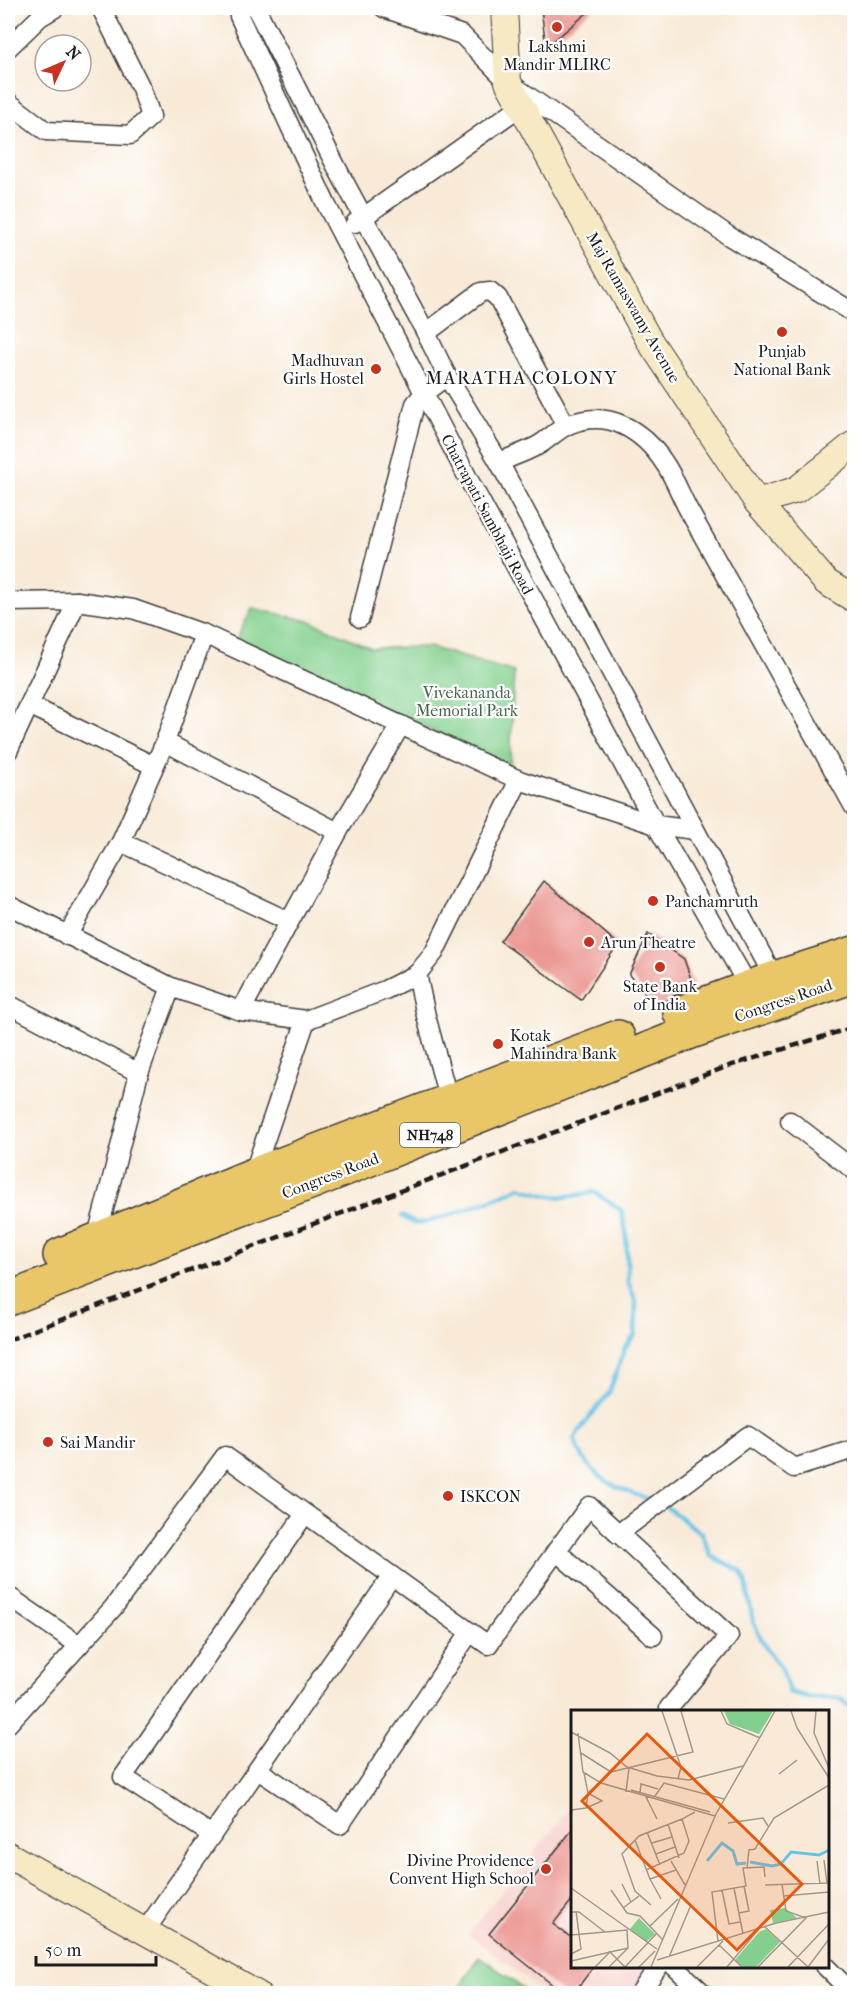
<svg xmlns="http://www.w3.org/2000/svg" width="862" height="2001" font-family="'IM FELL French Canon',serif">
  <rect width="100%" height="100%" fill="#fff"/>
  <filter id="ink" filterUnits="userSpaceOnUse"><feTurbulence type="fractalNoise" baseFrequency=".0167" numOctaves="2"/><feDisplacementMap in="SourceGraphic" scale="12" xChannelSelector="R" yChannelSelector="G"/><feConvolveMatrix kernelMatrix="1 2 1 2 8 2 1 2 1" color-interpolation-filters="sRGB"/></filter>
  <filter id="wash" filterUnits="userSpaceOnUse"><feTurbulence type="fractalNoise" baseFrequency=".008" numOctaves="4" result="noise"/><feDisplacementMap in="SourceGraphic" scale="24" xChannelSelector="R" yChannelSelector="G"/><feGaussianBlur stdDeviation="1.35" result="paint"/><feColorMatrix in="noise" values="0 0 0 0 0 0 0 0 0 0 0 0 0 0 0 0 0 1.4 0 .05"/><feComposite in="paint" operator="in"/></filter>
  <g filter="url(#wash)">
    <rect width="100%" height="100%" fill="#f8ead7"/>
    <polygon fill="#f7d0cc" points="572,1805 572,1966 653,1967 634,1993 545,1993 468,1934"/>
    <g fill="#83d08e" stroke="#507655" stroke-width="1.5">
      <polygon points="252,608 313,622 371,648 429,647 514,672 510,766 235,641"/>
      <polygon points="479,1956 529,1993 456,1993"/>
    </g>
    <g fill="none" stroke-linecap="round" stroke-linejoin="round">
      <g stroke="#67c3e5" stroke-width="4.5">
        <path d="M402,1216C406,1218 411,1222 415,1223C430,1225 505,1195 520,1187C551,1199 562,1199 594,1192L621,1210L626,1232L628,1281L636,1303L635,1335L625,1348L609,1393L588,1419L574,1439C588,1478 618,1490 655,1501"/>
        <polyline points="665,1506 701,1533 711,1556 741,1571 746,1582 753,1622 766,1648 782,1669 789,1692 810,1698 840,1698 853,1710 854,1719"/>
      </g>
    </g>
    <g id="blocks">
      <g fill="#eb948f">
        <polygon points="541,8 593,8 546,47"/>
        <polygon points="544,881 618,944 581,1000 500,941"/>
        <polygon points="648,934 684,959 694,988 673,996 666,1001 662,1008 658,1009 629,975"/>
        <polygon points="573,1829 573,1899 553,1924 573,1939 573,1966 594,1966 573,1994 564,1994 489,1934"/>
      </g>
    </g>
  </g>
  <g filter="url(#ink)">
    <use href="#blocks" fill-opacity="0" stroke="#3d3b38" stroke-width="1.5"/>
    <g fill="none" stroke-linecap="round" stroke-linejoin="round">
      <g stroke="#3d3b38" stroke-width="21">
        <g id="street">
          <polyline points="240,8 239,16 327,206 470,482 656,825 753,994"/>
          <polyline points="256,8 339,172 426,333 447,376 499,462 778,985"/>
          <polyline points="384,8 462,35 508,82 729,236 854,313"/>
          <polyline points="8,48 40,17 55,8"/>
          <polyline points="8,102 46,131 130,135 151,116 141,88 101,8"/>
          <polyline points="355,223 521,106"/>
          <polyline points="426,333 481,292 490,291 498,298 566,426"/>
          <path d="M499,462C512,457 525,452 537,446C548,440 557,430 568,425C608,408 643,430 665,464C674,477 680,494 688,509L854,807"/>
          <polyline points="8,602 77,601 133,609 204,634 519,780"/>
          <polyline points="360,618 415,404 424,393 447,376"/>
          <polyline points="29,705 154,766"/>
          <polyline points="165,742 338,832"/>
          <polyline points="8,751 77,601"/>
          <polyline points="121,842 288,921"/>
          <polyline points="8,905 171,987 241,1011 306,1020 385,990 417,974 434,953 519,780 656,825 695,830"/>
          <polyline points="67,936 121,842 165,742 204,634"/>
          <polyline points="417,974 426,1016 449,1101"/>
          <polyline points="8,1004 139,1073"/>
          <polyline points="241,1011 338,832 401,725"/>
          <polyline points="790,1121 854,1170"/>
          <polyline points="253,1175 306,1020"/>
          <polyline points="95,1244 139,1073 171,987"/>
          <polyline points="618,1534 748,1436 794,1468 854,1449"/>
          <polyline points="556,1551 653,1636"/>
          <polyline points="8,1596 79,1645"/>
          <polyline points="8,1724 113,1608 225,1456 488,1645 589,1506 729,1636 669,1708"/>
          <polyline points="258,1770 340,1825 470,1632"/>
          <polyline points="212,1835 123,1777 305,1514"/>
          <polyline points="145,1931 392,1576"/>
          <polyline points="674,1966 704,1994"/>
          <polyline points="825,1966 853,1994"/>
          <polyline points="639,1994 659,1966"/>
        </g>
      </g>
      <g stroke="#3d3b38" stroke-width="28">
        <g id="secondary">
          <polyline points="504,8 508,82 649,340 757,502 826,582 854,599"/>
          <polyline points="757,502 796,490 854,444"/>
          <polyline points="8,1855 257,1994"/>
        </g>
      </g>
      <g stroke="#3d3b38" stroke-width="36">
        <g id="highway">
          <polyline points="680,1013 775,978 854,953"/>
          <polyline points="60,1255 253,1175 618,1037"/>
          <polyline points="8,1299 312,1182 691,1032 854,976"/>
        </g>
      </g>
      <use href="#street" stroke="#fff" stroke-width="18"/>
      <use href="#secondary" stroke="#f6e9c3" stroke-width="26"/>
      <use href="#highway" stroke="#e9c769" stroke-width="33"/>
      <polyline stroke="#1c1c1c" stroke-width="4.5" stroke-dasharray="9 4.5" stroke-linecap="butt" points="8,1340 726,1067 854,1027"/>
    </g>
  </g>
  <g fill="#c8321e" stroke="#fff" stroke-width="2">
    <circle cx="557" cy="27" r="6"/>
    <circle cx="782" cy="332" r="6"/>
    <circle cx="376" cy="369" r="6"/>
    <circle cx="653" cy="901" r="6"/>
    <circle cx="589" cy="942" r="6"/>
    <circle cx="660" cy="967" r="6"/>
    <circle cx="498" cy="1044" r="6"/>
    <circle cx="48" cy="1442" r="6"/>
    <circle cx="448" cy="1496" r="6"/>
    <circle cx="546" cy="1869" r="6"/>
  </g>
  <g text-anchor="middle" stroke-width="4.5" stroke-linejoin="round" paint-order="stroke">
    <rect fill="#fff" stroke="#606060" stroke-width="1.5" x="400" y="1123" width="60" height="24" rx="4.5"/>
    <g font-size="15" font-weight="bold" fill="#1c1c1c">
      <text x="430" y="1140">NH748</text>
    </g>
    <g font-size="16" fill="#1c1c1c" stroke="#fff" text-anchor="start">
      <text x="557" y="52" text-anchor="middle">Lakshmi<tspan x="557" dy="18">Mandir MLIRC</tspan></text>
      <text x="782" y="357" text-anchor="middle">Punjab<tspan x="782" dy="18">National Bank</tspan></text>
      <text x="364" y="366" text-anchor="end">Madhuvan<tspan x="364" dy="18">Girls Hostel</tspan></text>
      <text x="665" y="907">Panchamruth</text>
      <text x="601" y="948">Arun Theatre</text>
      <text x="660" y="992" text-anchor="middle">State Bank<tspan x="660" dy="18">of India</tspan></text>
      <text x="510" y="1041">Kotak<tspan x="510" dy="18">Mahindra Bank</tspan></text>
      <text x="60" y="1448">Sai Mandir</text>
      <text x="460" y="1502">ISKCON</text>
      <text x="534" y="1866" text-anchor="end">Divine Providence<tspan x="534" dy="18">Convent High School</tspan></text>
    </g>
    <g font-size="16" fill="#1c1c1c" stroke="#fff">
      <text transform="translate(634 307) rotate(60)" y="6">Maj Ramaswamy Avenue</text>
      <text transform="translate(488 514) rotate(62)" y="6">Chatrapati Sambhaji Road</text>
      <text transform="translate(783 1000) rotate(-19)" y="6">Congress Road</text>
      <text transform="translate(330 1175) rotate(-21)" y="6">Congress Road</text>
    </g>
    <g font-size="16" fill="#45644a" stroke="#fff">
      <text x="467" y="698">Vivekananda<tspan x="467" dy="18">Memorial Park</tspan></text>
    </g>
    <g font-size="18" letter-spacing="1.5" fill="#1c1c1c" stroke="#fff">
      <text x="522" y="384">MARATHA COLONY</text>
    </g>
  </g>
  <g transform="translate(571 1710)">
    <rect width="258" height="258" fill="#f8ead7"/>
    <path d="M153,1H202L188,24L159,14ZM214,198L226,208L202,213L199,200ZM68,208L84,224L75,232L59,219ZM195,219L209,232L185,257H172L164,250L188,222Z" fill="#83d08e"/>
    <path fill="none" stroke="#67c3e5" stroke-width="3" d="M136,151L151,133L162,141L166,154L175,153M179,152L201,156L210,154L220,142L248,145L258,140"/>
    <path fill="none" stroke="#a0988c" stroke-width="1.5" d="M91,1L110,57L107,69M150,1L156,14L189,28M220,1L226,18L258,68M245,1L243,23L258,58M0,22L39,43L56,57L86,66L118,70L172,56M7,23L12,62L30,73L144,106M10,43L40,62M208,64L226,50M60,80L139,102M55,82L58,58M69,82L70,74L87,79M74,85L86,109M84,86L93,73L153,89M15,98L31,91L17,83L40,62L122,42L110,1M0,100L15,98L17,83L13,63M157,113L192,108L197,116M97,114L108,148M76,122L89,155M64,130L79,169L105,160M81,133L101,127M85,144L104,137M100,151L114,175M246,151L249,174M176,158L178,140L184,139L203,108L258,75M75,160L113,143L118,131L111,109L124,102M79,169L90,189M51,174L60,192M194,175L256,173L253,150M0,178L86,239M163,178L172,224M40,180L56,203L69,206L92,230M151,180L158,214L169,212M213,186L258,182M80,195L64,181L51,144L68,126L111,109M52,198L68,186M0,202H8L34,222M168,203L178,201L173,176M79,216L107,189M194,217L237,257M0,225L57,220M147,231L141,182L175,176L172,158L193,157L194,167M148,235L171,257M38,241L54,257M0,244L10,239L5,201M98,247L120,195M86,250L205,213L258,202M0,251L57,238M24,257L39,242M38,257L57,238L56,220M54,257L86,223M68,257L84,241M80,257L145,104L204,1M126,257L152,231M156,257L187,220M187,257L235,208L215,201L211,174M217,257L258,214M237,257L258,229"/>
    <path fill="#e8590c" fill-opacity="0.15" stroke="#e8590c" stroke-width="3" d="M76,24L231,174L166,240L11,91Z"/>
    <rect width="258" height="258" fill="none" stroke="#1c1c1c" stroke-width="3"/>
  </g>
  <rect width="862" height="2001" fill="none" stroke="#fff" stroke-width="30"/>
  <g transform="translate(63 63) rotate(46)"><circle r="28" fill="#ffffff" stroke="#a4a4a4" stroke-width="1.5"/>
  <path d="M0-4.5L10 22L0 15L-10 22Z" fill="#c8321e"/>
  <text y="-9" font-size="16" font-weight="bold" text-anchor="middle" fill="#1c1c1c">N</text>
  </g>
  <path d="M36 1956v9h120v-9" fill="none" stroke="#1c1c1c" stroke-width="3"/>
  <text x="45" y="1956" font-size="18" fill="#1c1c1c" stroke="#ffffff" stroke-width="4.5" paint-order="stroke">50 m</text>
</svg>
